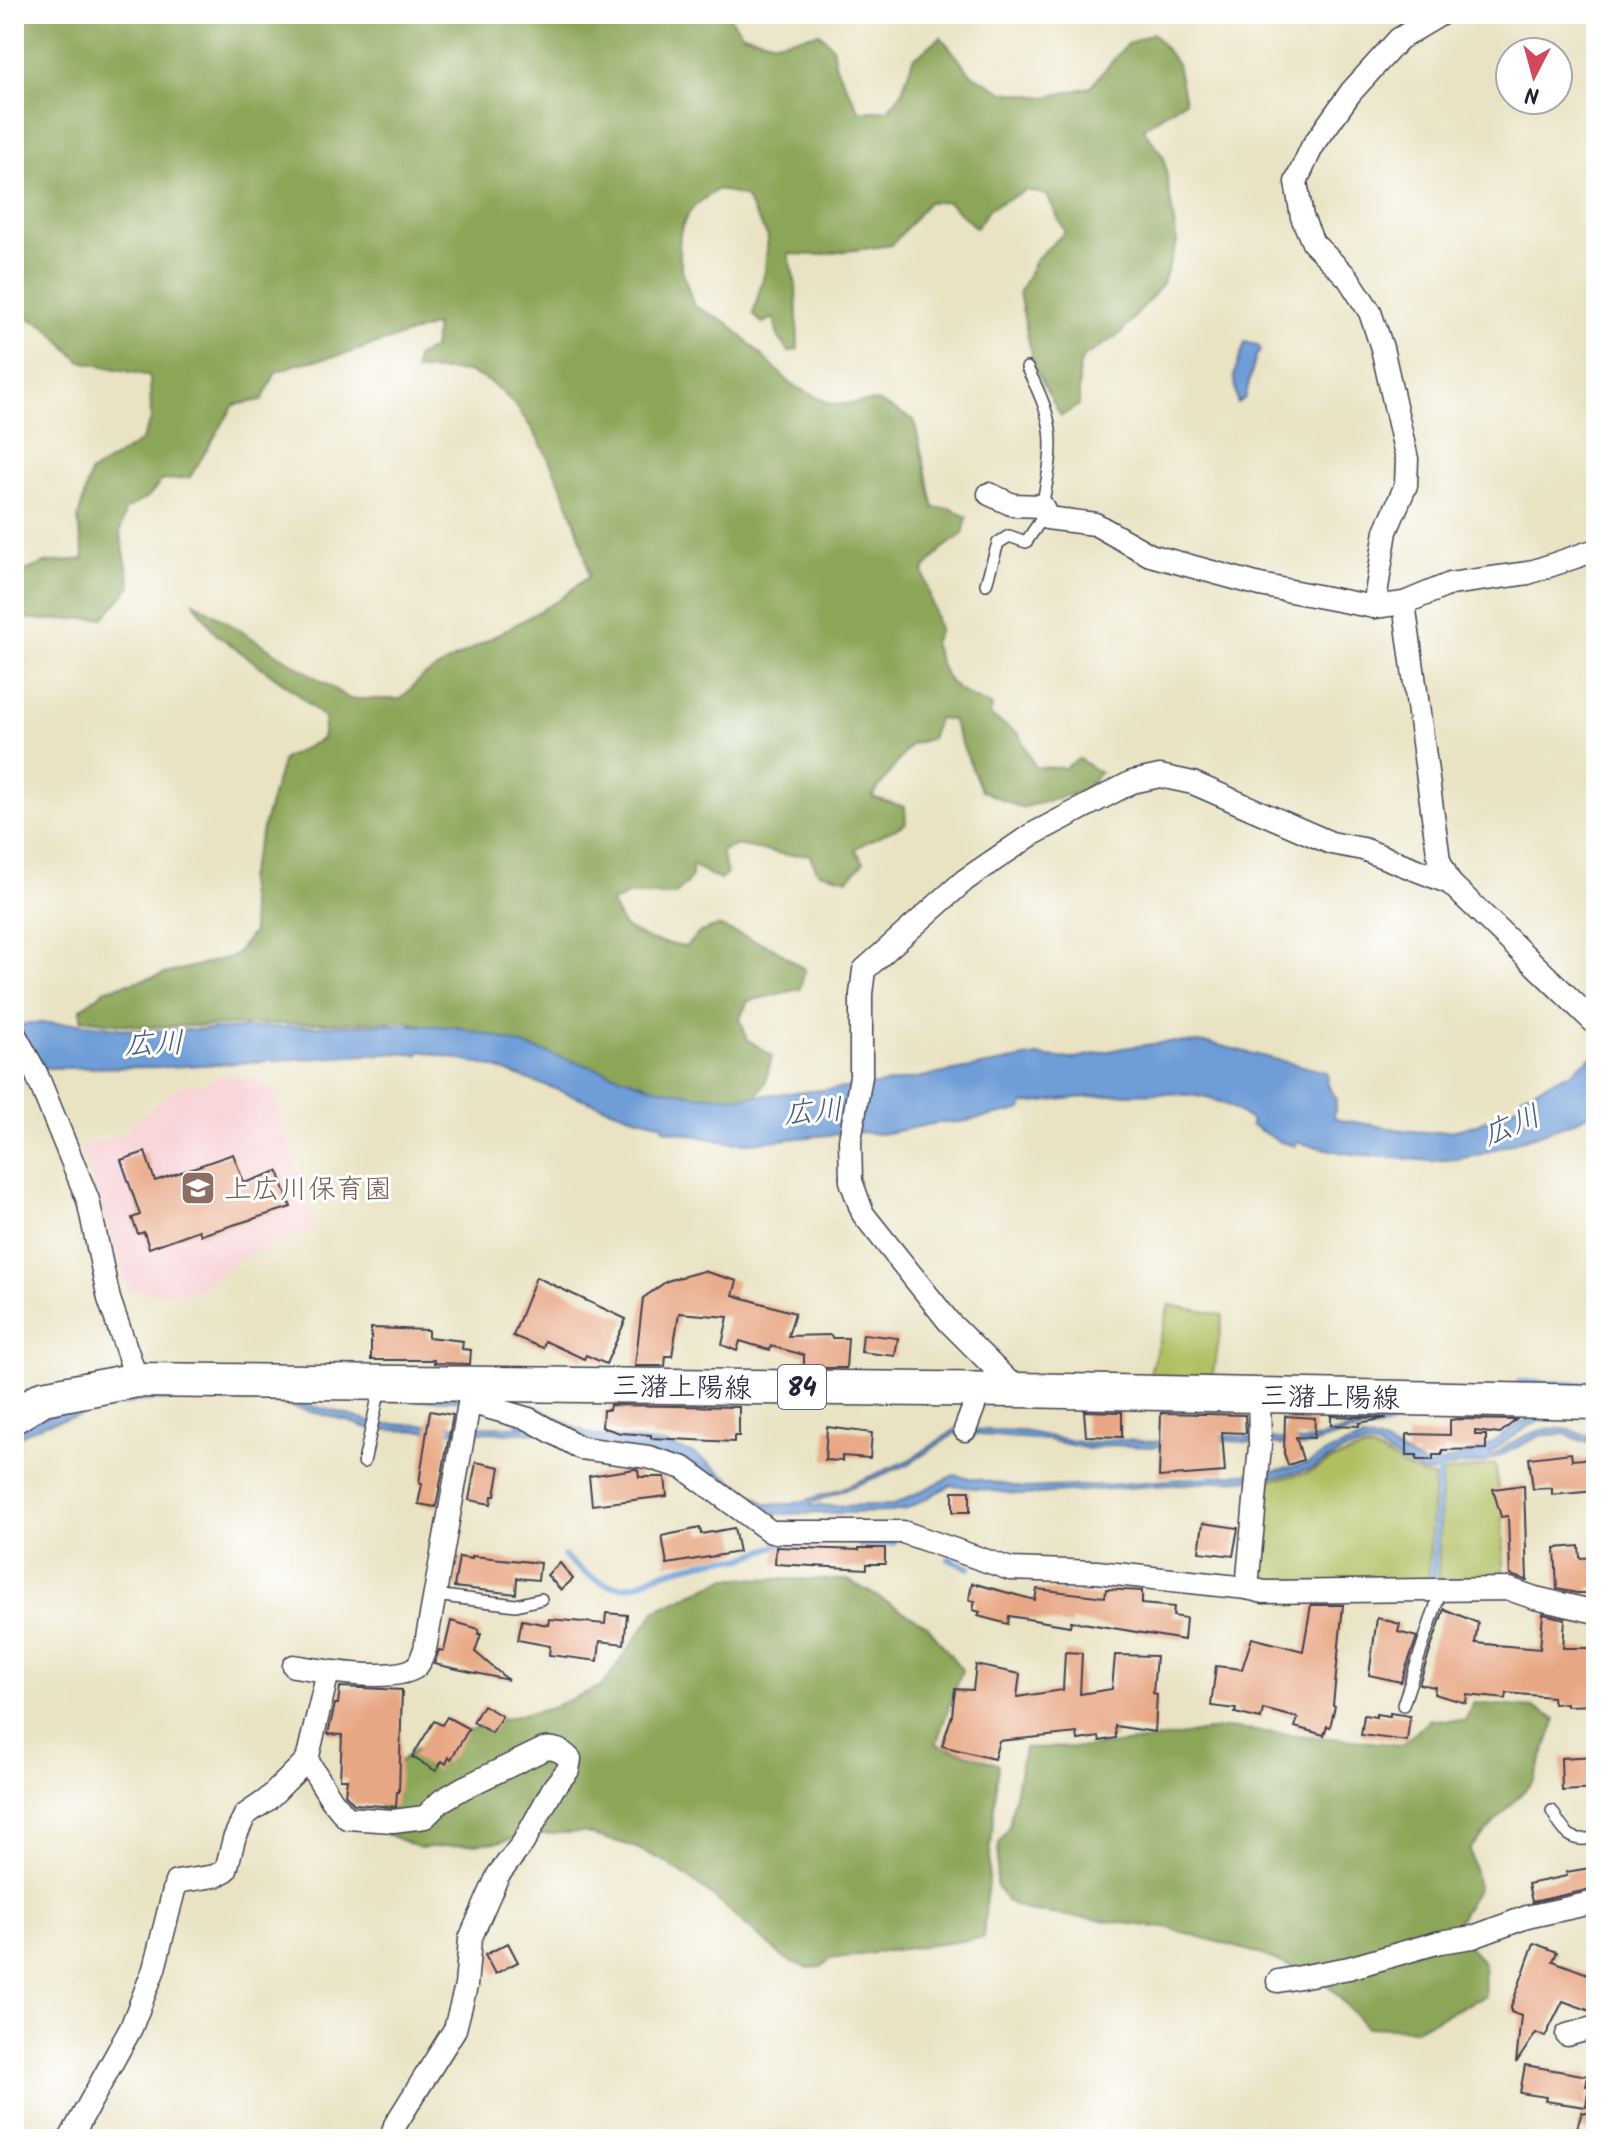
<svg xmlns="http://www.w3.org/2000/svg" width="1610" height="2153" font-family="Kalam,'Klee One',sans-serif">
  <rect width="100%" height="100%" fill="#fff"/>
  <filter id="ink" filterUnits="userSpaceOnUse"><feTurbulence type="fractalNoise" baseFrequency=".0125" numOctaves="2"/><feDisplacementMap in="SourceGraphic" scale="16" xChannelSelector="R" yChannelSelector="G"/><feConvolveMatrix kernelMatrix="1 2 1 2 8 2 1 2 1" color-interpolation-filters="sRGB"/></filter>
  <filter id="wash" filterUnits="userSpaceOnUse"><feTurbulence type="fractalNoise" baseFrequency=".006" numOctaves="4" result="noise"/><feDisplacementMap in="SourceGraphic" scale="32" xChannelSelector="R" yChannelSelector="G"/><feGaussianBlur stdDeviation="1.8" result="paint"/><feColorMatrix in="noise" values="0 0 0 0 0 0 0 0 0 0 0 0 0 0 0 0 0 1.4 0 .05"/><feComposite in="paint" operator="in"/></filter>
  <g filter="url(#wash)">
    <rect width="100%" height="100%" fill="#e9e3c3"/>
    <polygon fill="#f7cfd3" points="222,1075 260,1079 275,1095 315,1229 284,1239 236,1262 190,1294 128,1290 81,1146 118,1136 173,1091 191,1082 200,1086"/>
    <g fill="#b1bf62" stroke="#6a704e" stroke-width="2">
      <polygon points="1169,1305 1223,1315 1212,1379 1149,1377"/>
      <path d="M1364,1449C1391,1451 1406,1475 1434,1477L1428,1582H1266L1261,1573L1270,1480L1308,1473L1332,1460Z"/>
      <polygon points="1495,1464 1504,1525 1504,1582 1438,1582 1442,1473"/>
    </g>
    <g fill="#8ca658" stroke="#57644a" stroke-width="2">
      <path d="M14,14H727L743,34L776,42L820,33L832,46L836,67L860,112L888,110L901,94L913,59L941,37L971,74L1004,92L1046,97L1090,87L1127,44L1153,33L1177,64L1185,101L1143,128L1164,158L1177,243L1162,285L1120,334L1082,358L1079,369V405L1061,416L1034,367L1019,293L1036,259L1065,232L1047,195L1026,190L990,208L976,228L948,202H928L892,245L817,255L788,254L796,285L798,349L789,352L778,336L774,318L762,323L753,314L765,271L768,237L745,197L718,189C710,195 699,201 693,208C667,238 683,273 694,306L728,323L792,385L833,405L877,401L914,420L934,508H950L967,517L963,534L942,549L923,571L939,630L933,642C946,685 951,689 992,706L990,716L1019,734L1035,767L1064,768L1079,759L1100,773L1084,791L1021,808L981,790L952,720L938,718L931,739L911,744L872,797L905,807L906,823C889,834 871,838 855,849L864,862L848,879L818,872L809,854L786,855L738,845L721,851L727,874L720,880L692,865V877L675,895H628L611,903L624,927L649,940L685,947L700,932L718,926L774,948L805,970L800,989L748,1001L740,1018L747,1039L772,1056L765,1083L748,1108L545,1068L486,1041L404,1021L146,1027L81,1019V1009L107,989L234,956L253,932L247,881L283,759L322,739L325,719L298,694L216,634L193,601L350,699H401L422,677L559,600L589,576C582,524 539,420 497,388C490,382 479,376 470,373C465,370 426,371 415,370L416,357L433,349L436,325L345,354L297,364L276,372L262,400L234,405L190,477L161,481L148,497L125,510L120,533L131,586L104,618L46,620L14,617V569L25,571L45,563L84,559L78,519L90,473L141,441L151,420L150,376L80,361L46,326L14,312Z"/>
      <polygon points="727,1578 848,1580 927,1625 962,1670 936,1744 998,1764 983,1938 830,1959 821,1967 807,1968 785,1959 709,1893 666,1862 632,1846 582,1832 526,1835 498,1842 420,1848 386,1834 379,1812 389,1775 394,1766 416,1749 491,1722 548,1709 602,1686 656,1610"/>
      <polygon points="1473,1703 1534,1708 1556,1719 1534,1780 1470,1849 1478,1888 1453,1929 1484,1963 1485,1996 1415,2029 1366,2027 1328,1985 1300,1970 1257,1953 1172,1929 1028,1911 1006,1901 996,1884 999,1844 1009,1826 1024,1748 1089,1747 1161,1739 1224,1728 1402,1745 1430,1719 1465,1721"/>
    </g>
    <g fill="#6e9dd7" stroke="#486089" stroke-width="2">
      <polygon points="1245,342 1257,345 1261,350 1256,356 1245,398 1237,403 1234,375"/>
      <path d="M31,1023H78L142,1031L389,1024L456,1027L494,1036L661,1089L696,1095L745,1097L878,1085L1036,1056L1072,1059L1123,1048L1168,1042L1209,1043L1327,1072L1328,1085L1336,1098L1334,1117L1341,1120C1394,1127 1438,1144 1488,1119C1500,1113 1511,1110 1521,1102L1522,1095L1570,1073L1596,1054V1111L1571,1123L1475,1156L1457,1159L1431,1161L1344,1153L1296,1142V1146L1280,1142L1251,1125L1252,1121C1242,1114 1232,1106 1220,1102C1175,1084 1073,1098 1024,1104L1022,1110L961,1122L937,1123L882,1134L859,1132L748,1143L727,1142L663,1129V1124L631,1116L493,1067L421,1051L418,1055L399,1053L169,1067L43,1068L14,1072V1026Z"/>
      <path d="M145,1393L276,1398L338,1412L377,1424L522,1427L488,1400H348L347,1394H497L542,1409L574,1427L594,1435L663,1444L695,1454L766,1504H793L833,1492L911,1459L956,1429L1022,1431L1089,1444L1112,1439L1153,1442L1220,1435L1304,1442L1352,1428L1372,1426L1439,1406L1440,1411L1378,1429L1348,1433L1303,1447L1220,1440L1152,1447L1109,1445L1089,1449L1048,1440L956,1433L909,1464L812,1503L810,1506L893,1505L954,1475L1023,1488L1107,1485L1268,1472L1307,1464L1330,1451L1363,1439L1383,1443L1429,1467L1482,1449L1522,1422L1547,1410L1554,1415L1529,1426L1489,1453L1492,1455C1532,1431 1551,1418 1596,1439V1446L1565,1434L1542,1435L1486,1462L1459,1465L1430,1473L1421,1472L1376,1447L1364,1446L1342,1452L1308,1470L1268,1478L1023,1495L951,1485L907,1509L891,1512L778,1514L761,1511L690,1462L592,1441L562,1429L530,1433L385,1430L368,1428L341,1419L271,1402L154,1400L139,1401L45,1424L14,1439V1432L36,1419Z"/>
    </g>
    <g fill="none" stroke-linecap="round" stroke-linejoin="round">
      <g stroke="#6e9dd7" stroke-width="6">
        <polyline points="1519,1382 1596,1385"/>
        <polyline points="860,1545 893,1543"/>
        <path d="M564,1556C581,1572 606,1591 631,1586C640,1584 646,1579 654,1576C671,1569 692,1565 710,1561C720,1559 730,1557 741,1559L786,1542L817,1544"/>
        <polyline points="949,1559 969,1568"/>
        <polyline points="1433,1582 1439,1467"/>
      </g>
    </g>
    <g id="blocks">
      <g fill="#e8a784">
        <polygon points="145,1152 155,1181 233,1154 244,1183 278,1171 291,1207 201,1235 199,1230 149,1248 144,1232 138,1234 132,1218 140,1215 121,1160"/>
        <polygon points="703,1271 737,1281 733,1295 795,1313 788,1336 831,1335 832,1338 848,1338 846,1368 804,1368 804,1355 771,1346 770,1350 740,1341 737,1351 722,1345 728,1317 679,1313 672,1356 666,1356 665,1366 635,1366 643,1298 667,1281"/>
        <polygon points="536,1277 626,1319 606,1364 586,1355 584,1359 545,1341 543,1348 513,1336"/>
        <polygon points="371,1328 428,1330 428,1337 463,1341 462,1349 471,1350 470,1364 434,1363 434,1360 371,1360"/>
        <polygon points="863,1334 898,1338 895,1356 861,1352"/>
        <polygon points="610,1405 739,1407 739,1436 734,1436 734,1442 651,1438 651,1435 620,1433 602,1427 603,1410 609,1410"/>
        <polygon points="430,1411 453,1415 436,1507 418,1504 422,1484 419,1483"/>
        <polygon points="1084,1411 1122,1412 1122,1437 1086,1436"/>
        <polygon points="1161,1413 1245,1415 1246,1433 1222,1432 1225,1472 1159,1477"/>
        <polygon points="1285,1416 1315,1418 1314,1438 1296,1437 1303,1460 1288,1465 1284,1453"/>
        <polygon points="1331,1416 1387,1418 1359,1423 1359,1426 1331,1425"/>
        <polygon points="1457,1419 1516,1420 1499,1434 1475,1431 1475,1435 1486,1435 1486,1449 1442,1450 1442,1455 1433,1455 1433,1460 1417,1460 1417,1455 1407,1455 1407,1434 1450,1435 1450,1420"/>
        <polygon points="827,1427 872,1433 870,1458 842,1456 842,1461 825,1460"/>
        <polygon points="1571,1453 1572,1460 1596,1458 1596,1491 1552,1495 1552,1488 1533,1489 1529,1458"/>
        <polygon points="476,1462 500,1467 495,1496 492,1496 491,1504 469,1500"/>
        <polygon points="635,1469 638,1470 639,1477 665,1477 667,1496 592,1505 589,1476"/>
        <polygon points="1524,1485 1527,1580 1526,1580 1510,1575 1508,1516 1501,1517 1493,1489"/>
        <rect x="953" y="1491" width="17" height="21"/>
        <polygon points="1203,1523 1238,1528 1233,1556 1199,1552"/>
        <polygon points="700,1528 701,1534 734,1528 739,1552 667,1564 662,1536"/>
        <polygon points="1579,1546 1580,1558 1596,1557 1596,1587 1589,1588 1589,1593 1577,1593 1557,1589 1555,1548"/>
        <polygon points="776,1547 859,1550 859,1548 885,1548 885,1564 867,1564 867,1569 775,1564"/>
        <polygon points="472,1556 540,1563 538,1580 517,1578 516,1594 454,1587 459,1557 472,1559"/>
        <polygon points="560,1563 573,1579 561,1590 547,1575"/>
        <polygon points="972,1583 1035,1600 1037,1589 1105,1597 1106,1589 1142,1591 1142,1604 1174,1607 1173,1616 1186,1618 1184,1640 1071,1621 1070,1626 1009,1616 1008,1624 978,1616 980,1612 973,1610 975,1601 969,1600"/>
        <polygon points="1311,1605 1343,1605 1333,1705 1335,1706 1330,1727 1327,1726 1324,1735 1295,1727 1298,1718 1263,1709 1261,1719 1235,1713 1236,1709 1211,1706 1216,1666 1242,1669 1252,1638 1303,1651"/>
        <polygon points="1444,1609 1478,1623 1475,1643 1540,1649 1543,1614 1565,1619 1563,1648 1596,1648 1596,1705 1566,1706 1566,1703 1553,1704 1552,1697 1507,1693 1506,1699 1467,1695 1466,1703 1434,1694 1435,1687 1419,1684"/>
        <polygon points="606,1613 627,1615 624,1644 600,1641 598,1661 549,1655 550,1646 518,1640 522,1620 548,1625 549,1619 605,1624"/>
        <polygon points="1377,1618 1400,1624 1398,1632 1417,1637 1401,1682 1369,1675"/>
        <polygon points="451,1621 479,1629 478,1634 481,1634 475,1652 508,1680 434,1664 439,1650 444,1651"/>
        <polygon points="1065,1652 1082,1653 1080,1694 1112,1689 1115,1655 1156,1656 1153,1693 1157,1694 1155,1732 1115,1726 1116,1738 1100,1741 1099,1737 1078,1740 1077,1733 999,1741 994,1759 942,1746 952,1715 955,1689 973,1690 976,1665 1020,1674 1017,1697 1063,1690"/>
        <polygon points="340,1687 402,1690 399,1792 397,1792 396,1807 354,1804 345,1794 347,1779 340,1779 342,1735 328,1734 335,1704 338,1704"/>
        <polygon points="483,1705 502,1716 492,1733 473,1722"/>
        <polygon points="1390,1713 1410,1716 1407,1741 1361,1735 1364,1715 1376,1717 1376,1714 1390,1716"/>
        <polygon points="447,1717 469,1729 451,1759 449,1757 446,1764 442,1761 436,1771 412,1757 434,1721 442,1725"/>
        <polygon points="1596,1756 1596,1789 1562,1791 1561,1758"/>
        <polygon points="1596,1867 1596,1888 1532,1902 1528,1884 1567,1876 1566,1872"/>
        <polygon points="508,1943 518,1962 495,1974 485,1955"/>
        <polygon points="1534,1943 1557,1952 1553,1961 1596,1977 1596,2013 1563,2001 1545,2037 1536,2033 1516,2063 1521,2016 1511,2012 1511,2007"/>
        <polygon points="1525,2065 1588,2076 1586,2086 1589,2086 1586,2107 1545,2101 1546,2097 1520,2093"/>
        <polygon points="1582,2112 1596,2116 1596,2134 1577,2128"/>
      </g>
    </g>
  </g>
  <g filter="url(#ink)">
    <use href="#blocks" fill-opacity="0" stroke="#403f4f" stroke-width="2"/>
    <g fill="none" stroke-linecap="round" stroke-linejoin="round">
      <g stroke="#403f4f" stroke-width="14">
        <g id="lane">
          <path d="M1027,368C1057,426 1055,443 1042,506"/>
          <polyline points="986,584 998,543 1009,536 1026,542 1045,514"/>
          <polyline points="364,1462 380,1388"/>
          <polyline points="434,1595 516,1605 541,1599"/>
          <polyline points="1403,1705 1441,1590"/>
          <path d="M1552,1811C1563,1831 1571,1845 1596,1837"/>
        </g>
      </g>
      <g stroke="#403f4f" stroke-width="25">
        <g id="street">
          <polyline points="989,494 1013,505 1042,506 1047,518 1095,524 1150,555 1260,585 1374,607 1404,603 1450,584 1528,573 1596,550"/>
          <polyline points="1404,603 1439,860 1450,883 1596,1024"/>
          <polyline points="1374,607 1386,531 1406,485 1407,459 1382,348 1370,312 1348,278 1313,243 1302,217 1296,182 1312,147 1351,92 1399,39 1441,14"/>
          <polyline points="14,1033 36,1073 88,1200 109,1299 137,1380"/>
          <polyline points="1017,1390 949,1322 863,1214 851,1181 850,1140 861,1076 861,994 864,970 965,880 1031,835 1132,782 1160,776 1193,783 1331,843 1363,849 1450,883"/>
          <polyline points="469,1402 529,1419 581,1448 648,1457 684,1468 771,1532 903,1532 1010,1569 1097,1572 1247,1588 1264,1592 1509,1589 1535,1598 1596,1612"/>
          <polyline points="965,1430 980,1390"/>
          <polyline points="1247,1588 1260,1446 1259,1394"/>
          <path d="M294,1666C318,1670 399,1684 417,1666C421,1662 423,1654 425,1649L472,1387"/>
          <path d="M307,1760L332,1800L347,1818L393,1821L425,1817L441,1801L463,1788L544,1749C555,1747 562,1751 570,1759L568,1770L554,1787L523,1843L498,1875L470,1939L466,1986L455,2029L395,2125L393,2132L395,2139"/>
          <polyline points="1278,1981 1349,1968 1440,1942 1473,1937 1527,1917 1596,1902"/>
          <polyline points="1567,2035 1596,2027"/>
          <polyline points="70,2139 131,2028 154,1969 176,1882 215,1876 226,1870 234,1839 245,1815 267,1800 307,1760 328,1672"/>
        </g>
      </g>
      <g stroke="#403f4f" stroke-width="37">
        <polyline id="primary" points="14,1416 43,1398 137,1380 1017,1390 1596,1402"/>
      </g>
      <use href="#lane" stroke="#fff" stroke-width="11"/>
      <use href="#street" stroke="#fff" stroke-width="22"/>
      <use href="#primary" stroke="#fff" stroke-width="34"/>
    </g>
  </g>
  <defs>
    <g id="school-square" transform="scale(1.8)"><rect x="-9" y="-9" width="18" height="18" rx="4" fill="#8d6e63" stroke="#fff"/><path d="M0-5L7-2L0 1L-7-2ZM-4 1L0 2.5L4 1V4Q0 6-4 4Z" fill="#fff"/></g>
  </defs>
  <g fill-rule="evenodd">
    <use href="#school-square" x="198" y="1188"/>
  </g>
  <g text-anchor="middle" stroke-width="6" stroke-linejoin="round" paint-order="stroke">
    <rect fill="#fff" stroke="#646476" stroke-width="2" x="778" y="1365" width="48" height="44" rx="6"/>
    <g font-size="26" font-weight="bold" fill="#22223b">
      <text x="802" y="1396">84</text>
    </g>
    <g font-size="28" fill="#785e54" stroke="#fff" text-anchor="start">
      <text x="224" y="1198">上広川保育園</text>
    </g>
    <g font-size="28" fill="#22223b" stroke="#fff">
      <text transform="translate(682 1386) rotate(1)" y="10">三潴上陽線</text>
      <text transform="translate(1330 1396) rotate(1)" y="10">三潴上陽線</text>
    </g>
    <g font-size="30" font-style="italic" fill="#445981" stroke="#fff">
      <text transform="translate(154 1043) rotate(-2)" y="10">広川</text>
      <text transform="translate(813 1111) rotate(-5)" y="10">広川</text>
      <text transform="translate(1511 1125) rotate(-22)" y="10">広川</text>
    </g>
  </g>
  <rect width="1610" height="2153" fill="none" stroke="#fff" stroke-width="48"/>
  <g transform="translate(1534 76) rotate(186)"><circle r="38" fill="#ffffff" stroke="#a7a7b1" stroke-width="2"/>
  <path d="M0-6L14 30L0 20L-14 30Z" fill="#d1495b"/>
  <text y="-12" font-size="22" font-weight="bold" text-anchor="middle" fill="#22223b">N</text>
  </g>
</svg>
